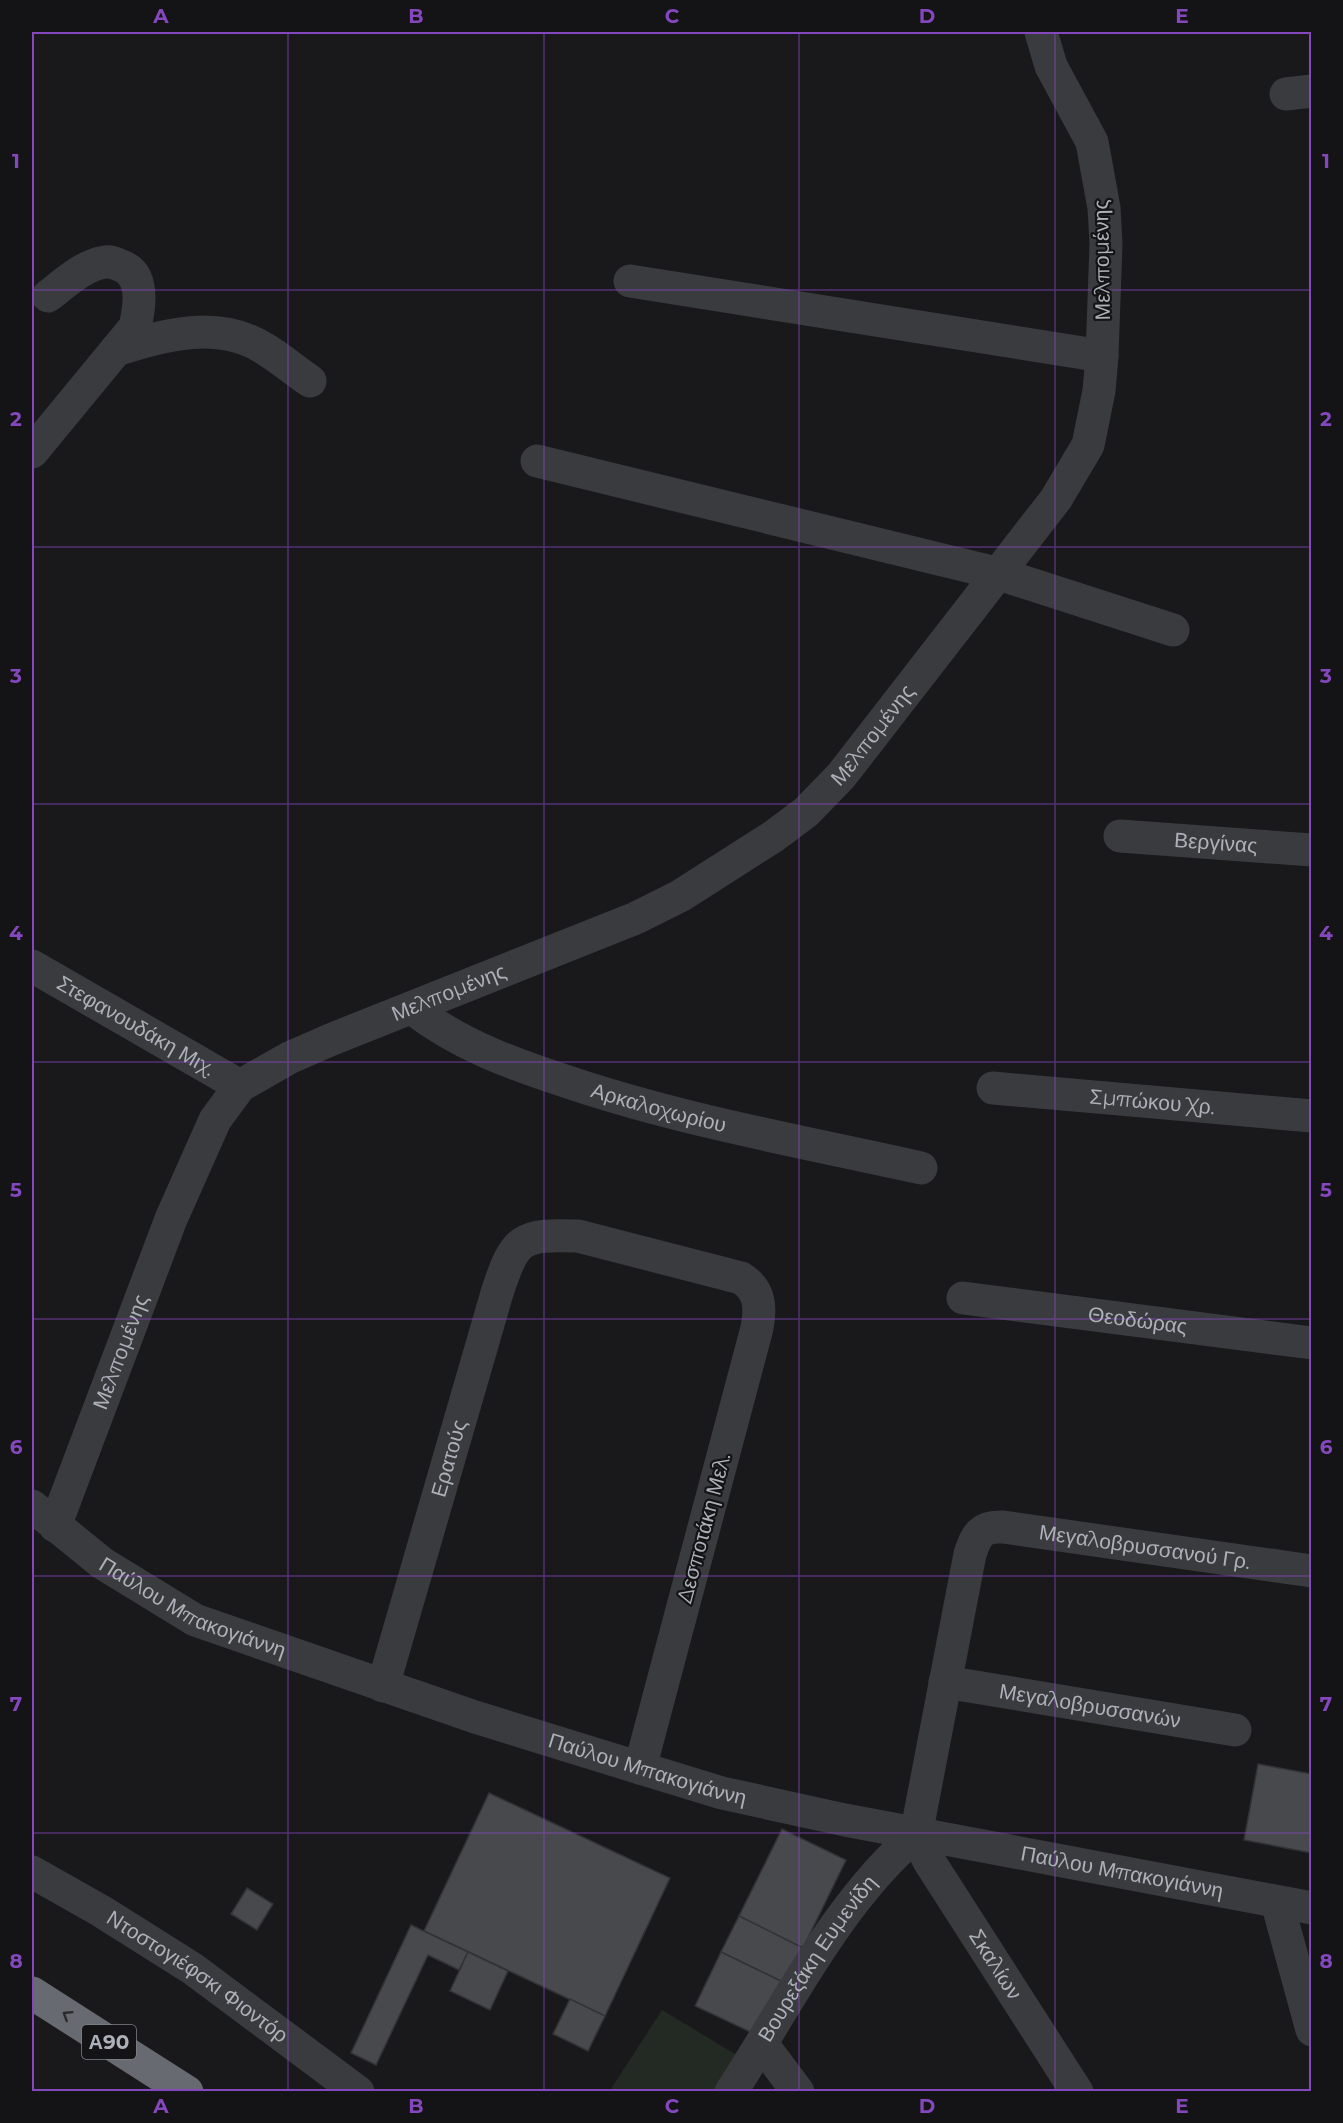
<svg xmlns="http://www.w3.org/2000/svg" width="1343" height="2123" font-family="Montserrat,sans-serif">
  <rect width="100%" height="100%" fill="#19191b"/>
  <polygon fill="#232a23" points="662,2010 740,2057 718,2091 609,2092"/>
  <g fill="#48494d" stroke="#333336" stroke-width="1.5">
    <polygon points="1258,1764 1312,1774 1312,1853 1244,1840"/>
    <polygon points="489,1793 670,1878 605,2016 424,1931"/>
    <polygon points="782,1829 846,1860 803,1948 739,1916"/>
    <polygon points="247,1888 273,1904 257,1930 231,1914"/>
    <polygon points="739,1916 803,1948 785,1983 721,1952"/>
    <polygon points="411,1925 468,1952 459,1970 428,1955 376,2065 351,2053"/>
    <polygon points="468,1952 508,1971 490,2010 450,1991"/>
    <polygon points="721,1952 785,1983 759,2036 695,2006"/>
    <polygon points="570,1999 605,2016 588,2051 553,2034"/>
  </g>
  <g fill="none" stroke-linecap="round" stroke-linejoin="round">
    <g stroke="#3a3b3f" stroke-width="33">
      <polyline points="1286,94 1312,91"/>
      <polyline points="630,281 1102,356"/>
      <path d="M116,350C165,335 218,319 265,349C280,358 295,371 310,381"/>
      <path d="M32,452L135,327C140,306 145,273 119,265C115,263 109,261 105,262C84,265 65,283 48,296"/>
      <polyline points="537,461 996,573 1173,630"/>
      <path id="s1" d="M1120,836L1312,850"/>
      <path id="s2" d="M32,966L240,1086"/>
      <path id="s3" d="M412,1008C459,1045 515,1065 571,1083C685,1121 804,1142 921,1168"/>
      <path id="s4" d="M993,1088L1312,1116"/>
      <path id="s5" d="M963,1298L1312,1343"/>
      <path id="s6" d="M32,1506L102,1563L195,1620L475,1717L640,1768L722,1793L845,1820L1312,1908"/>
      <path id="s7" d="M55,1526L171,1219L215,1120L240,1086L289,1058L330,1040L636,918L680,896L774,836L806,812L841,776L1056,499L1088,445L1099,391L1102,356L1106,244L1104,208L1092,142L1051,66L1041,32"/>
      <path id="s8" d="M945,1682L1235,1730"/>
      <path id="s9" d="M383,1686L497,1293C515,1238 520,1234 578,1236L741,1278C760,1290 761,1307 757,1328L640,1768"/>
      <path id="s10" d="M916,1835L970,1554C977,1534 981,1526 1003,1527L1312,1571"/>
      <path id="s11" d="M916,1835L929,1861L1077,2092"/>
      <path id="s12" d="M32,1872L101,1911L193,1969L358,2092"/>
      <polyline points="1277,1902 1312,2030"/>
      <polyline points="762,2044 798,2092"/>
      <path id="s13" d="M731,2092C787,2006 838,1901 916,1835"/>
    </g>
    <polyline stroke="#676a70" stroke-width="33" points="32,1993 187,2092"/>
  </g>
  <defs><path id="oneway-chevron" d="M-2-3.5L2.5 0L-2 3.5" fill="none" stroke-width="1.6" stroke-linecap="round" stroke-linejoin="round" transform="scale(1.5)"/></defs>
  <use stroke="#292a2c" href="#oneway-chevron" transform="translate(67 2015) rotate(-148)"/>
  <path fill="none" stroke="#8547be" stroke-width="1.5" stroke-opacity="0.55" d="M288,32V2092M544,32V2092M799,32V2092M1055,32V2092M32,290H1312M32,547H1312M32,804H1312M32,1062H1312M32,1319H1312M32,1576H1312M32,1833H1312"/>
  <g text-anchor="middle" stroke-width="4.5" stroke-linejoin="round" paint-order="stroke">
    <rect fill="#141416" stroke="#7e8288" stroke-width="1.5" x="82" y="2025" width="54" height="34" rx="4.5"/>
    <g font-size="20" font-weight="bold" fill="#acb1b9">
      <text x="109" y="2049">Α90</text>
    </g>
    <g font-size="21" fill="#acb1b9" stroke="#141416">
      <text transform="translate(1102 260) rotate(-91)" y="7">Μελπομένης</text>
      <text dy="7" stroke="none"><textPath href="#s7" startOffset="1212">Μελπομένης</textPath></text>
      <text dy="7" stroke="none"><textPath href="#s1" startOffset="96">Βεργίνας</textPath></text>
      <text dy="7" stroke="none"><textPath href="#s7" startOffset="708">Μελπομένης</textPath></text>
      <text dy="7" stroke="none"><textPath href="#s2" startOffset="120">Στεφανουδάκη Μιχ.</textPath></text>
      <text dy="7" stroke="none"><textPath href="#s4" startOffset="160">Σμπώκου Χρ.</textPath></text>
      <text dy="7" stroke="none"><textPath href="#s3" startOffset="268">Αρκαλοχωρίου</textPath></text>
      <text dy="7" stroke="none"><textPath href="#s5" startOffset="176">Θεοδώρας</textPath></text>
      <text dy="7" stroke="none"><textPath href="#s7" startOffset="186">Μελπομένης</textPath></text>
      <text dy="7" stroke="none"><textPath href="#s9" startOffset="237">Ερατούς</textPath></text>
      <text transform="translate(704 1528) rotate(-75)" y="7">Δεσποτάκη Μελ.</text>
      <text dy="7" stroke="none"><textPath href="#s10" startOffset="477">Μεγαλοβρυσσανού Γρ.</textPath></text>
      <text dy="7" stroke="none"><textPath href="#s6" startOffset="192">Παύλου Μπακογιάννη</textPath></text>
      <text dy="7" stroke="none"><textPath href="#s8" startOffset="147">Μεγαλοβρυσσανών</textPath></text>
      <text dy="7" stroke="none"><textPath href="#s6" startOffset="676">Παύλου Μπακογιάννη</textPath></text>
      <text dy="7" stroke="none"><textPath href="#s6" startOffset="1162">Παύλου Μπακογιάννη</textPath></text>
      <text dy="7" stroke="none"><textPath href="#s13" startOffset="159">Βουρεξάκη Ευμενίδη</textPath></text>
      <text dy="7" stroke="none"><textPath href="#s11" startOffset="152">Σκαλίων</textPath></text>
      <text dy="7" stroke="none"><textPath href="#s12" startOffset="196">Ντοστογιέφσκι Φιοντόρ</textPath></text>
    </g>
  </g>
  <rect width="1343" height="2123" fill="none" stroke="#141416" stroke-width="66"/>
  <rect x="33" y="33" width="1277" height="2057" fill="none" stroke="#8547be" stroke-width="2"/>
  <g font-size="20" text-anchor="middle" font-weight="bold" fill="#8547be">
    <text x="161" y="23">A</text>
    <text x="416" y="23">B</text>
    <text x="672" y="23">C</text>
    <text x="927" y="23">D</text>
    <text x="1182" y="23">E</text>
    <text x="16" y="168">1</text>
    <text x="1326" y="168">1</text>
    <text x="16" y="426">2</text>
    <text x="1326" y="426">2</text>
    <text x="16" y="683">3</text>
    <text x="1326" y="683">3</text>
    <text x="16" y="940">4</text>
    <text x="1326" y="940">4</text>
    <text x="16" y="1197">5</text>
    <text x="1326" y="1197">5</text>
    <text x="16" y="1454">6</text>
    <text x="1326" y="1454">6</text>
    <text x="16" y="1711">7</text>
    <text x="1326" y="1711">7</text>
    <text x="16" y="1968">8</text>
    <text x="1326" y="1968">8</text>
    <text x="161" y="2113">A</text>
    <text x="416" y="2113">B</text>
    <text x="672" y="2113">C</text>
    <text x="927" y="2113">D</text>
    <text x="1182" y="2113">E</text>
  </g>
</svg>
